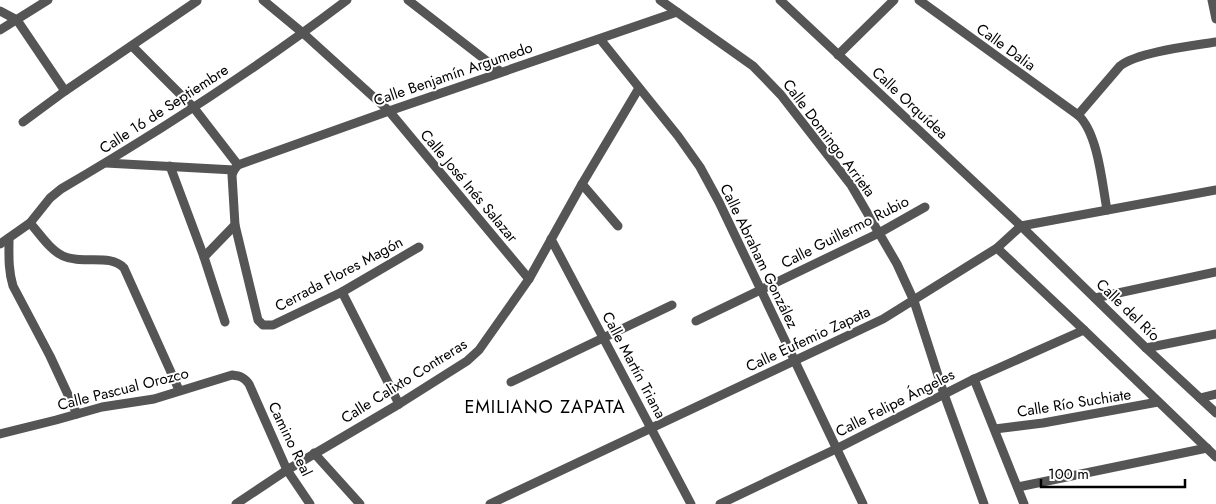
<svg xmlns="http://www.w3.org/2000/svg" width="1216" height="504" font-family="Jost,sans-serif">
  <rect width="100%" height="100%" fill="#fff"/>
  <g fill="none" stroke-linecap="round" stroke-linejoin="round">
    <g stroke="#555" stroke-width="9">
      <polyline points="263,0 304,34 389,111 529,279"/>
      <polyline points="408,0 501,72"/>
      <polyline points="660,0 753,66 781,95 851,185 897,264 914,301 944,394 984,504"/>
      <polyline points="780,0 1021,226 1146,348 1216,413"/>
      <polyline points="919,0 1078,115"/>
      <polyline points="1212,0 1216,19"/>
      <polyline points="0,11 17,20 65,91"/>
      <polyline points="0,30 48,0"/>
      <polyline points="600,39 678,136 700,167 719,202 863,504"/>
      <polyline points="132,46 194,108 238,165"/>
      <polyline points="838,55 894,0"/>
      <polyline points="23,122 65,91 197,1"/>
      <polyline points="106,163 234,170"/>
      <polyline points="170,166 204,257"/>
      <polyline points="582,184 618,226"/>
      <path d="M1107,210C1102,183 1098,133 1078,115L1120,66C1138,52 1191,46 1216,42"/>
      <path d="M30,223C40,234 50,250 63,256C82,265 110,253 124,268L179,390"/>
      <path d="M9,238C9,254 8,270 13,286L50,356L77,414"/>
      <polyline points="551,239 691,504"/>
      <path d="M0,244L30,223L50,198L61,189C160,131 256,69 347,0"/>
      <polyline points="419,247 342,292 273,325 263,325 258,320 235,225 232,175 234,170 238,165 389,111 677,12"/>
      <polyline points="997,248 1084,330 1216,457"/>
      <polyline points="342,292 399,404"/>
      <polyline points="1095,298 1216,272"/>
      <polyline points="696,321 879,233 925,207"/>
      <polyline points="225,322 204,257 235,225"/>
      <polyline points="1146,348 1216,334"/>
      <polyline points="974,379 1024,504"/>
      <polyline points="511,382 672,305"/>
      <polyline points="1200,398 1216,394"/>
      <polyline points="995,429 1043,423 1158,402"/>
      <path d="M0,434L56,420L102,407L154,399L232,375C240,376 244,377 249,384L287,470L310,504"/>
      <polyline points="314,453 360,504"/>
      <polyline points="1018,487 1207,448"/>
      <polyline points="236,504 287,470 399,404 467,361 479,350 529,279 582,184 639,88"/>
      <polyline points="490,504 883,319 997,248 1021,226 1216,190"/>
      <polyline points="720,504 836,449 974,379 1084,330"/>
    </g>
  </g>
  <g text-anchor="middle" stroke-width="4" stroke-linejoin="round" paint-order="stroke">
    <g font-size="15" fill="#000" stroke="#fff">
      <text transform="translate(1006 47) rotate(36)" y="5">Calle Dalia</text>
      <text transform="translate(453 74) rotate(-19)" y="5">Calle Benjamín Argumedo</text>
      <text transform="translate(910 103) rotate(43)" y="5">Calle Orquídea</text>
      <text transform="translate(164 109) rotate(-33)" y="5">Calle 16 de Septiembre</text>
      <text transform="translate(829 138) rotate(53)" y="5">Calle Domingo Arrieta</text>
      <text transform="translate(469 186) rotate(50)" y="5">Calle José Inés Salazar</text>
      <text transform="translate(845 232) rotate(-27)" y="5">Calle Guillermo Rubio</text>
      <text transform="translate(759 256) rotate(64)" y="5">Calle Abraham González</text>
      <text transform="translate(339 274) rotate(-28)" y="5">Cerrada Flores Magón</text>
      <text transform="translate(1128 310) rotate(44)" y="5">Calle del Río</text>
      <text transform="translate(808 339) rotate(-25)" y="5">Calle Eufemio Zapata</text>
      <text transform="translate(634 365) rotate(62)" y="5">Calle Martín Triana</text>
      <text transform="translate(404 381) rotate(-32)" y="5">Calle Calixto Contreras</text>
      <text transform="translate(123 389) rotate(-14)" y="5">Calle Pascual Orozco</text>
      <text transform="translate(895 403) rotate(-27)" y="5">Calle Felipe Ángeles</text>
      <text transform="translate(1074 403) rotate(-9)" y="5">Calle Río Suchiate</text>
      <text transform="translate(290 439) rotate(64)" y="5">Camino Real</text>
    </g>
    <g font-size="18" letter-spacing="1" fill="#000" stroke="#fff">
      <text x="545" y="413">EMILIANO ZAPATA</text>
    </g>
  </g>
  <path d="M1041 479v8h144v-8" fill="none" stroke="#000000" stroke-width="2.5"/>
  <text x="1048" y="479" font-size="15" fill="#000000" stroke="#ffffff" stroke-width="4" paint-order="stroke">100 m</text>
</svg>
